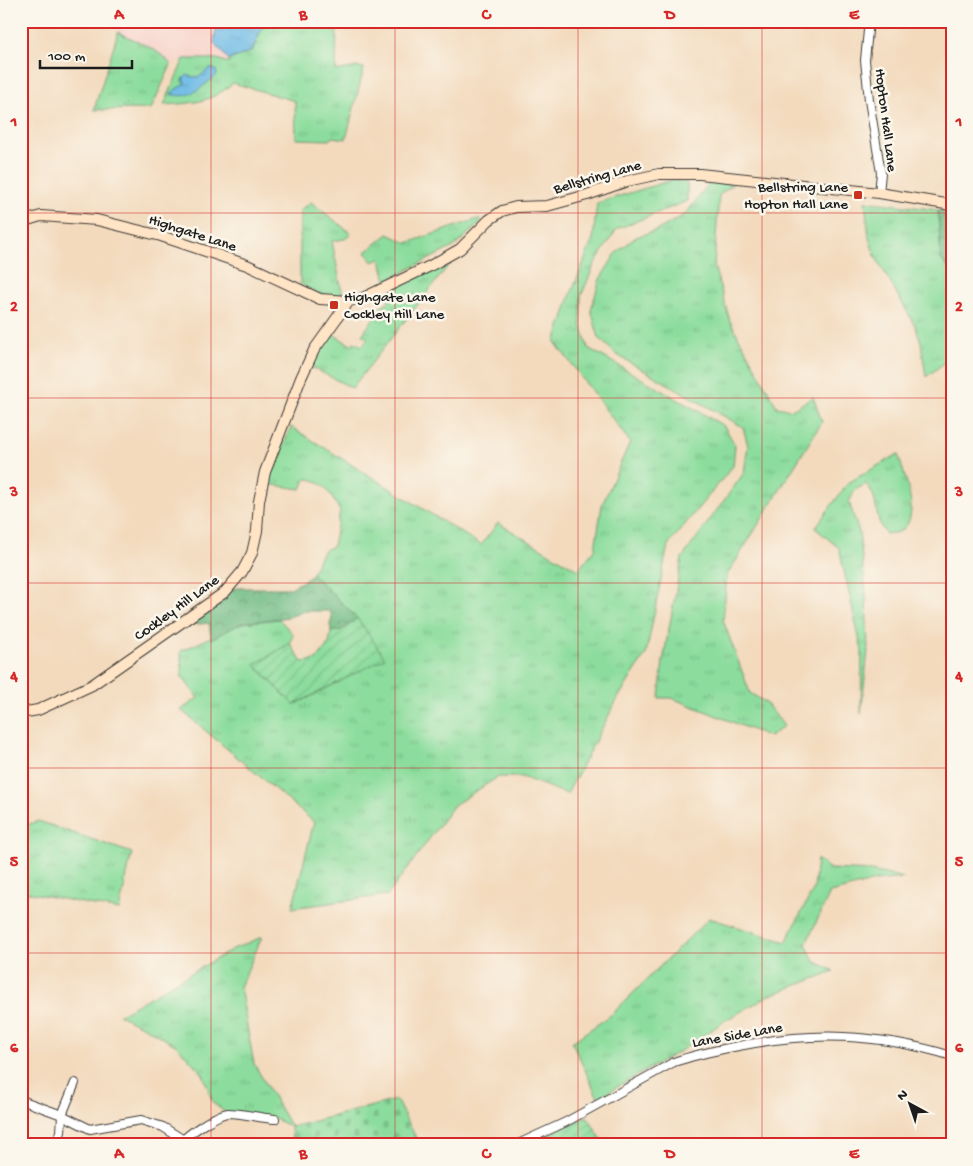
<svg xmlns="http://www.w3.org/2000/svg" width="973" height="1166" font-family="'Gochi Hand',sans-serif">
  <defs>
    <pattern id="grass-tufts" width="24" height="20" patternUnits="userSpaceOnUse" patternTransform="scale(1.25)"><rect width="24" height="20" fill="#8cdd9d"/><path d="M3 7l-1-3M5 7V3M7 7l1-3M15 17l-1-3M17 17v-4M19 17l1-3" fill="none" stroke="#78bd87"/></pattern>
    <pattern id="forest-crowns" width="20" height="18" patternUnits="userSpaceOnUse" patternTransform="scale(1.25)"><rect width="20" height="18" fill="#71bc84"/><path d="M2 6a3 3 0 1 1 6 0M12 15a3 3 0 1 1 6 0" fill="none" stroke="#5c986b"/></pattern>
    <pattern id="cemetery-stones" width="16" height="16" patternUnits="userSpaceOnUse" patternTransform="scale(1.25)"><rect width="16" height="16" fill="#8cdd9d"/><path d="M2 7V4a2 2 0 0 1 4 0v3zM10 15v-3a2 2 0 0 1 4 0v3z" fill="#78bd87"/></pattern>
    <pattern id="garden-furrows" width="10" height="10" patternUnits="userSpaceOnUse" patternTransform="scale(1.25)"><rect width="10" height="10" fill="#8cdd9d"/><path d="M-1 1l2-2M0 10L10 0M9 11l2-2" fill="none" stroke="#78bd87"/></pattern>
    <pattern id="water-ripples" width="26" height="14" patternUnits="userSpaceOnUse" patternTransform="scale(1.25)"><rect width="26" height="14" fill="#6cbae6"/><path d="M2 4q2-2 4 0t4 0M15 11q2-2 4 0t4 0" fill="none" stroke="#5d9fc5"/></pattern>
  </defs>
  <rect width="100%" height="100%" fill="#fbf7ec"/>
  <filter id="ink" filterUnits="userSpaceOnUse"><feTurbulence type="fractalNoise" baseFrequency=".02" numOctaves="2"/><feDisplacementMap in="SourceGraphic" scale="10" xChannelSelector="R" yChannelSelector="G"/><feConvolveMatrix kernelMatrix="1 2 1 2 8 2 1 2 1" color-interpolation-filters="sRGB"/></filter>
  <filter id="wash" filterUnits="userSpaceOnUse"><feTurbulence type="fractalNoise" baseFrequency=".0096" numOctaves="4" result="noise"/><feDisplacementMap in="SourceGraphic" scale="20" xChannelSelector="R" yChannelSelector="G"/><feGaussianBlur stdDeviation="1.12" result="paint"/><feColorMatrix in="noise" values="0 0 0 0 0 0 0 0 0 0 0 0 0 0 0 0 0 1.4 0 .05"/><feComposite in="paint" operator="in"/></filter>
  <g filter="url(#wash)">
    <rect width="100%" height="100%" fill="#f3dabd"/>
    <polygon fill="#f7d1c9" points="118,21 217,21 214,43 229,60 229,63 217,59 184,59 171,65 167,59 157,52 118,32 115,28"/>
    <g fill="url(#grass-tufts)" stroke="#547c5c">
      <path d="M265,21H337L336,71L356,67L364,68L346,139L333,137L329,140L296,139L295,101L233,83C210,103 194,103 164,105L184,59H217L229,63V60L252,51Z"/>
      <path d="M118,32C133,40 162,50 171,65L151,109L94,110Z"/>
      <path d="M672,180L687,183V201L617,229L596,261L581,296V323L588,348L724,426L735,445L733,466L668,545L646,654L618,698L567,794L522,777H498L454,805L388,895L292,908L314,822L181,710L198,698L182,677L181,651L242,623L279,619L293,634L290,643L255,665L294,705L384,658L357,618L312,573L323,551L333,546L340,511C332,497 323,478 305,479L301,489L266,484L291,427L481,545L498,523L578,570L595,549L602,505L630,442L555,342L571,294L593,239L597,203Z"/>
      <polygon points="710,182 733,184 719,195 714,266 730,321 777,407 792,410 813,397 822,422 727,575 723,620 750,693 766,703 784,726 770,737 672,698 659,698 663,661 682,558 744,473 748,446 743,427 617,355 599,338 591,310 600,279 617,252 636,237 658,230 686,214"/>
      <polygon points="865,201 938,210 941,259 949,269 952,267 952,357 926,377 921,342 915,325 875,256 869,238"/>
      <polygon points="311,202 348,231 350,235 345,239 332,241 343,297 321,295 300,284 300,210"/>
      <polygon points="478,219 482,221 455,246 386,281 381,259 372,262 366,252 388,234 407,243"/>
      <polygon points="452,261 352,388 309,366 331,333 351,345 354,342 362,346 368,338 362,335 382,306 390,301 382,292"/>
      <path d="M898,454C903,473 922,515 902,530C898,533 891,533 886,534C873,520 880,497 866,484L855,490L849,502L859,532L866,594L868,650L861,714L862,651L839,548L815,528L848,483Z"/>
      <polygon points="38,821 132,853 119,910 21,891 21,827"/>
      <polygon points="817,859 830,869 871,871 904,878 875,881 830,893 806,944 814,961 834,971 768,996 726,1020 682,1050 598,1098 572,1042 611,1015 709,918 786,942 814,888"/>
      <polygon points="262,937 240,987 254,1064 291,1127 275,1119 231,1117 213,1103 203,1074 177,1046 146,1028 119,1015 233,949"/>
    </g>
    <g fill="url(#forest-crowns)" stroke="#466c50">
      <polygon points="938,210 944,211 952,249 952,267 949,269 941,259"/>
      <polygon points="312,573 357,618 342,630 331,632 330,624 332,618 330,611 305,611 289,617 242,623 211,639 209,623 189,625 234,588 291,588 310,577"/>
    </g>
    <polygon fill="url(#cemetery-stones)" stroke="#547c5c" points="396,1100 420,1145 292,1145 291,1127"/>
    <g fill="url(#garden-furrows)" stroke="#547c5c">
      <polygon points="357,618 385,658 294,705 255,665 290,643 302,662 316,660 329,643 331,632 342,630"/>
      <polygon points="587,1116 605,1145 525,1145"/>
    </g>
    <g fill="url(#water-ripples)" stroke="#446b81">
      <polygon points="217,21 265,21 252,51 229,60 214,43"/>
      <path d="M210,68L216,70L217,75C202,86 190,101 171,94L176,89L185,84L183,79L187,75C198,80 202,75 210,68Z"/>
    </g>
  </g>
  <g filter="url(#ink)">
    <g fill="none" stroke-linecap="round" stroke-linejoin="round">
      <g stroke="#3c3834" stroke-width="10">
        <g id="street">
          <polyline points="869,21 865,60 869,100 881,173 879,193"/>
          <polyline points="21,1100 62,1115 90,1129 141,1120 163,1127 182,1139"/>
          <polyline points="55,1145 61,1132 62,1115 75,1083"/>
          <path d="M179,1145C184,1136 217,1114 228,1113C243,1113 259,1118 275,1119"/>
          <path d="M516,1145L566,1122L674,1062C694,1055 713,1051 733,1047C811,1031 876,1033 952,1056"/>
        </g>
      </g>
      <g stroke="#3c3834" stroke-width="12">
        <g id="secondary">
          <polyline points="21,222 41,216 97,220 161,236 247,265 320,299 349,301 363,298 430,266 460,249 489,220 502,211 516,207 547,206 587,195 627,181 659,174 700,174 879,193 952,205"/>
          <polyline points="21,713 38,710 92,685 225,592 242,572 252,553 257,531 259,501 265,472 301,378 314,350 349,301"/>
        </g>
      </g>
      <use href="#street" stroke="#fff" stroke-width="8"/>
      <use href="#secondary" stroke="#ffe4c6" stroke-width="10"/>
    </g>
  </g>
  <path fill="none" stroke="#d62828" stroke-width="1" stroke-opacity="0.55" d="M211,21V1145M395,21V1145M578,21V1145M762,21V1145M21,213H952M21,398H952M21,583H952M21,768H952M21,953H952"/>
  <g fill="#c8321e" stroke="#fbf7ec" stroke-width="2">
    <rect x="853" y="190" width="10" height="10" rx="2.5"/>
    <rect x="329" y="300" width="10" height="10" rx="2.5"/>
  </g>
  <g text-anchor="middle" stroke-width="5" stroke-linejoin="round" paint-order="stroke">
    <g font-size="15" fill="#1c1c1c" stroke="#fbf7ec">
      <text transform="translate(887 120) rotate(83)" y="5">Hopton Hall Lane</text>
      <text transform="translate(597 176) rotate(-16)" y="5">Bellstring Lane</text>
      <text transform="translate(193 232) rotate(18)" y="5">Highgate Lane</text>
      <text transform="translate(176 607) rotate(-36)" y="5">Cockley Hill Lane</text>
      <text transform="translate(737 1034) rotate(-10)" y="5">Lane Side Lane</text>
    </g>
    <g font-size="15" fill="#1c1c1c" stroke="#fbf7ec" text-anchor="end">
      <text x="848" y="191">Bellstring Lane<tspan x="848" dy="17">Hopton Hall Lane</tspan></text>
      <text x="344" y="301" text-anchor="start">Highgate Lane<tspan x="344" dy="17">Cockley Hill Lane</tspan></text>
    </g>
  </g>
  <rect width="973" height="1166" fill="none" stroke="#fbf7ec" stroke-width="55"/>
  <g transform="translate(910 1104) rotate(320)" stroke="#fbf7ec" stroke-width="4" paint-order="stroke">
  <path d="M0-4L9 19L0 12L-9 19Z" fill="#1c1c1c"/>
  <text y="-8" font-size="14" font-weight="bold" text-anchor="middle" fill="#1c1c1c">N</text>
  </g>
  <path d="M40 60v8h92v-8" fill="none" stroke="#1c1c1c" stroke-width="2.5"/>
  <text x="48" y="60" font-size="15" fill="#1c1c1c" stroke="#fbf7ec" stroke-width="4" paint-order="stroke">100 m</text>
  <rect x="28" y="28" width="918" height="1110" fill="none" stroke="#d62828" stroke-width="2"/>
  <g font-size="16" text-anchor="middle" font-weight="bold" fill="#d62828">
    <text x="119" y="19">A</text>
    <text x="303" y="19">B</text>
    <text x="486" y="19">C</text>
    <text x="670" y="19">D</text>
    <text x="854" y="19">E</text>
    <text x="14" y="126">1</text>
    <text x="959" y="126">1</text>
    <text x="14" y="311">2</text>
    <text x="959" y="311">2</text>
    <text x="14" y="496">3</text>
    <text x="959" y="496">3</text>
    <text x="14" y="681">4</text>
    <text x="959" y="681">4</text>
    <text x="14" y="866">5</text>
    <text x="959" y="866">5</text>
    <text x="14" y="1052">6</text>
    <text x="959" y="1052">6</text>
    <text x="119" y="1158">A</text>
    <text x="303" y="1158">B</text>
    <text x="486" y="1158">C</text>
    <text x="670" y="1158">D</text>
    <text x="854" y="1158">E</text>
  </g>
</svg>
